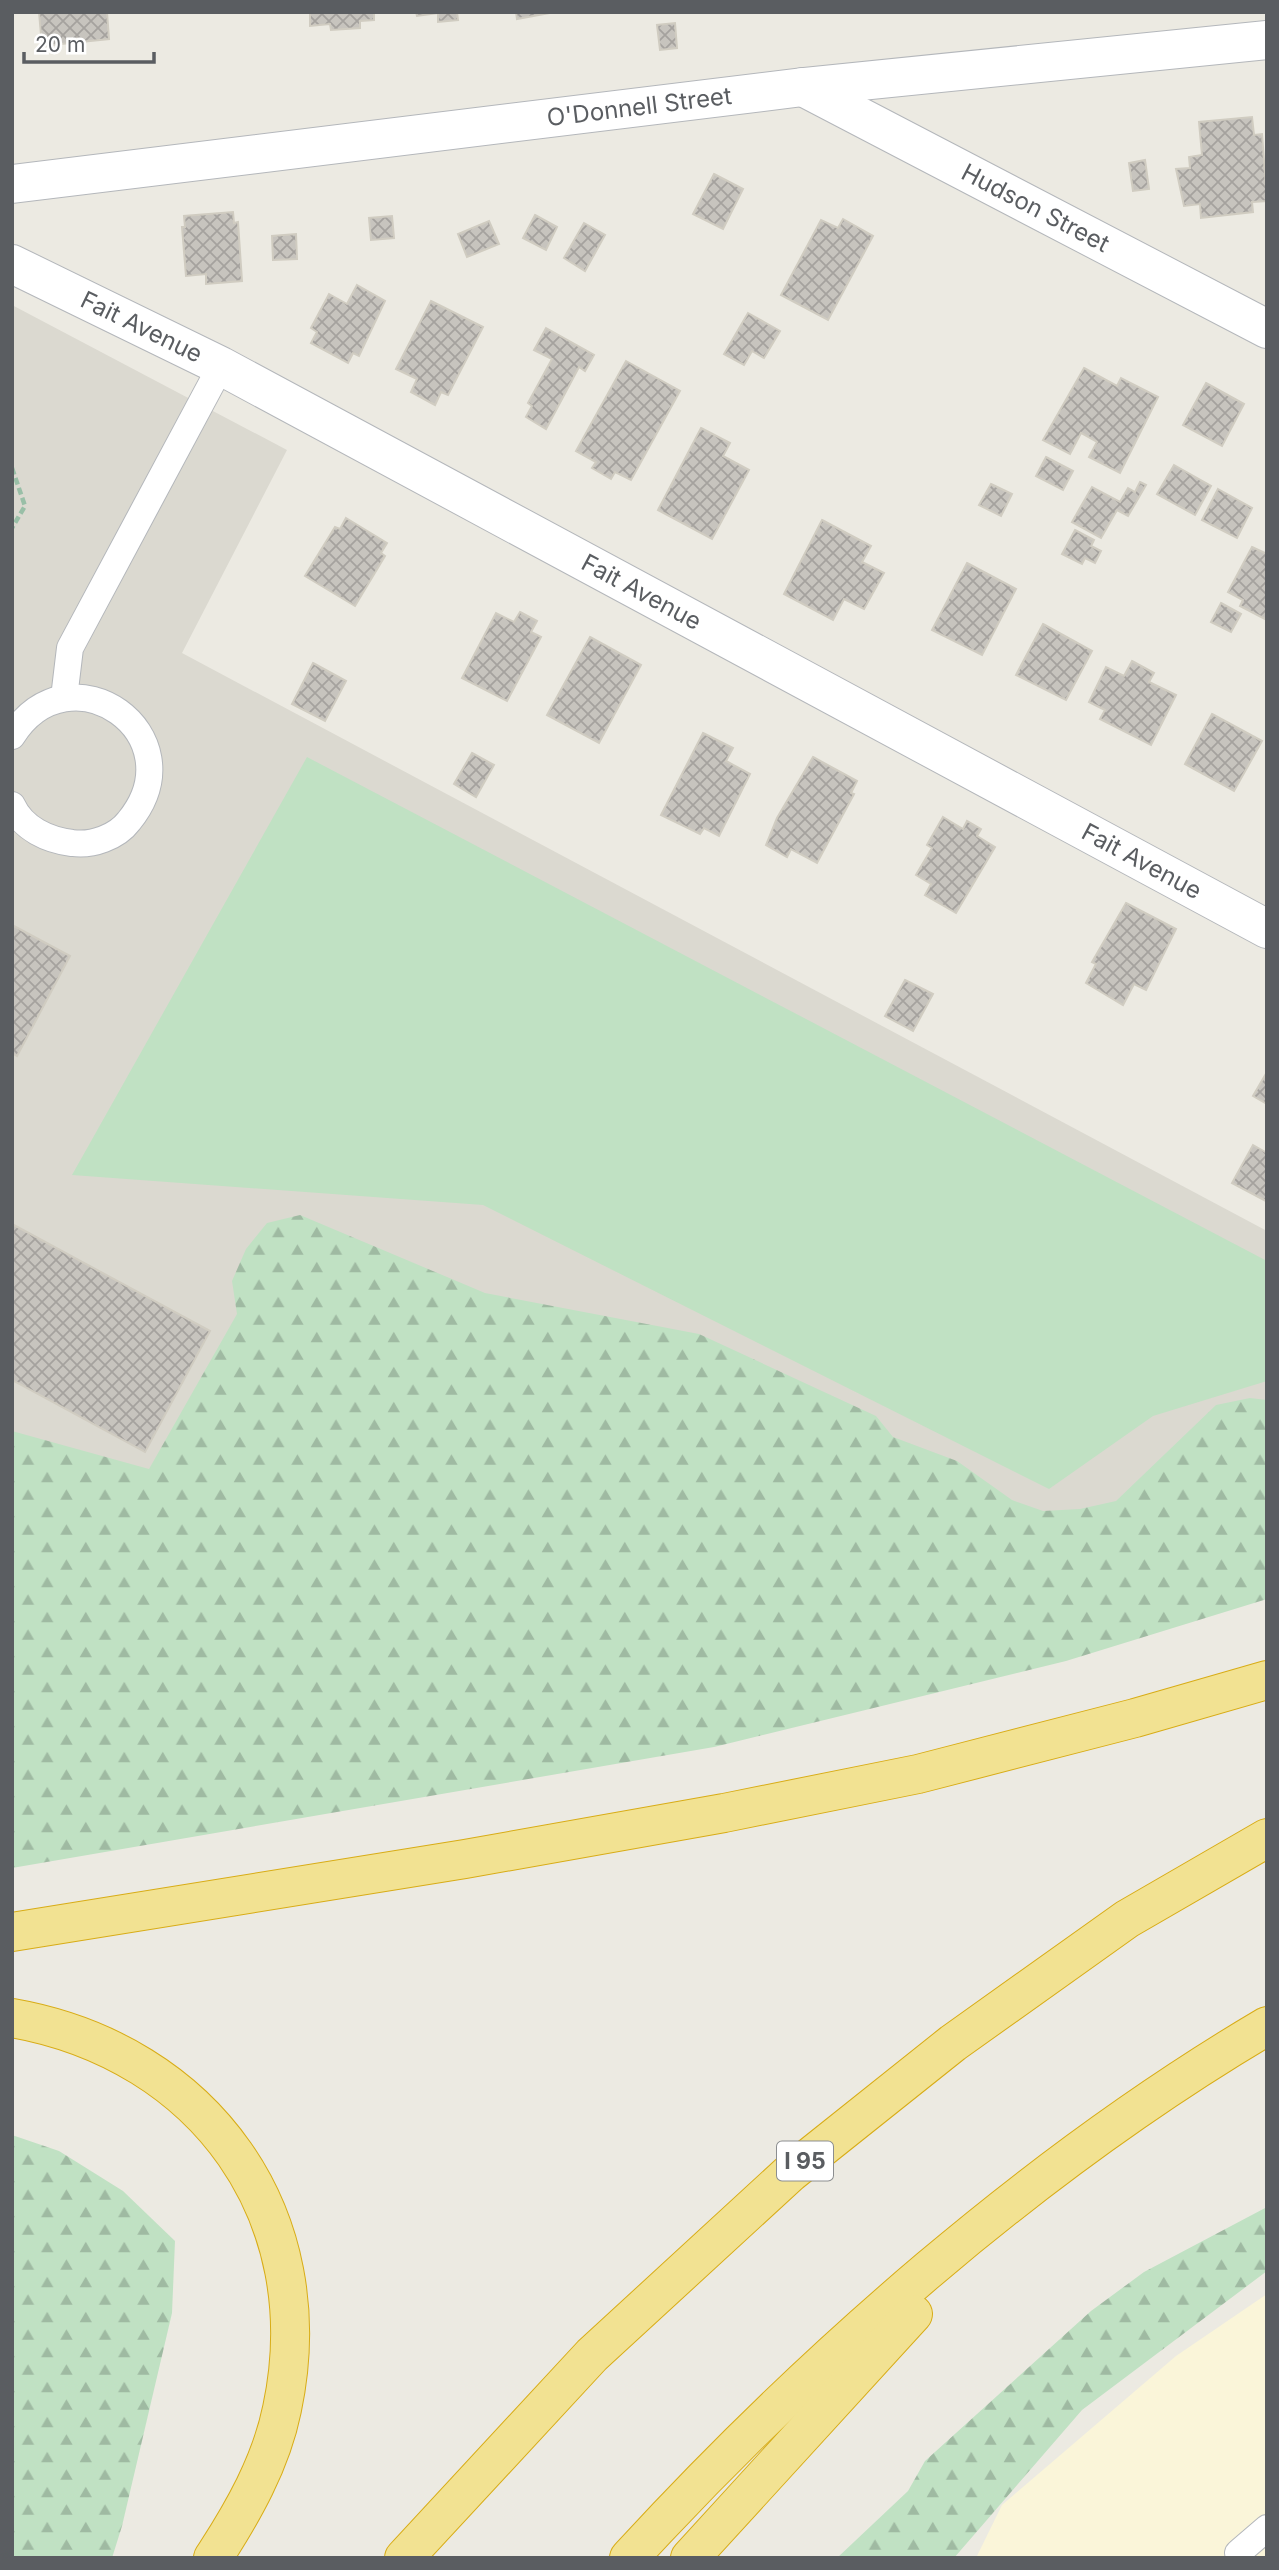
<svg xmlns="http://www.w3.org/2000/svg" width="1279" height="2570" font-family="Inter,sans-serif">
  <defs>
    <pattern id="forest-firs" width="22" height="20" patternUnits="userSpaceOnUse" patternTransform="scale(1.75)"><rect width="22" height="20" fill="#c0e1c3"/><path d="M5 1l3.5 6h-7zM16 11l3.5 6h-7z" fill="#9fbaa2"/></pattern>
    <pattern id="building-cross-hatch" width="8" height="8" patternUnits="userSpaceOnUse" patternTransform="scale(1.75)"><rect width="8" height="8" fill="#c7c4be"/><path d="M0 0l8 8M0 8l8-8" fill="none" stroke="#a5a29e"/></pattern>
  </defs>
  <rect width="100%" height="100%" fill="#eceae2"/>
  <polygon fill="#faf5d9" points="1267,2294 1267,2558 976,2558 1002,2505 1176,2356"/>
  <polygon fill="#dbd9d0" points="12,305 287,450 182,653 1267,1231 1267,1493 1216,1513 12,1588"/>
  <g fill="url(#forest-firs)">
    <polygon points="300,1215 485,1293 699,1334 876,1416 893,1437 957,1461 1012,1500 1043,1511 1080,1509 1116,1501 1216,1405 1250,1398 1267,1400 1267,1599 1066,1661 714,1747 12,1868 12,1431 149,1469 237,1314 232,1281 246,1249 267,1223"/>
    <polygon points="12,2135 59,2151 123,2191 175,2241 172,2313 122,2526 112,2558 12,2558"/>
    <polygon points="1267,2207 1267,2271 1082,2410 954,2558 837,2558 908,2491 925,2461 1091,2311 1144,2272"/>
  </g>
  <polygon fill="#c0e1c3" points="307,757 1267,1261 1267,1381 1153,1416 1049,1489 483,1205 72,1175"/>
  <g fill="url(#building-cross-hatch)" stroke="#d0ccc1" stroke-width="2">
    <polygon points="39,12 107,12 109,39 42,46"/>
    <polygon points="291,12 374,12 374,20 360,21 360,28 331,30 330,24 310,26 310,13"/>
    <polygon points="416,12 457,12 458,20 438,22 438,13 417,16"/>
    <polygon points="516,12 555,12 517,19"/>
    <polygon points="675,23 677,48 660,50 657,25"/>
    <polygon points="1252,117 1254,135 1262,134 1267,201 1252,202 1253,212 1201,218 1200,204 1184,206 1176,169 1190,168 1189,157 1202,155 1199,122"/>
    <polygon points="1145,160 1149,189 1133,191 1129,163"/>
    <polygon points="714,174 743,189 723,229 693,214"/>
    <polygon points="233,212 234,223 238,222 242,281 206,284 206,274 186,276 182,227 185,227 184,216"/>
    <polygon points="535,215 557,227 546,250 523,238"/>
    <polygon points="392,216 394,238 371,240 369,218"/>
    <polygon points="843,219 873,236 828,320 781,295 821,220 838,228"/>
    <polygon points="489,221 499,244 467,257 458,234"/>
    <polygon points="584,223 605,235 585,271 564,258"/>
    <polygon points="296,234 297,259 273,260 272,236"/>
    <polygon points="357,285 385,301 359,356 353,353 348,363 311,343 317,332 311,328 329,294 347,304"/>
    <polygon points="431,301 483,327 448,395 441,392 435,405 411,392 417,379 396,369"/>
    <polygon points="748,313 780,331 764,358 752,351 744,365 724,354"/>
    <polygon points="546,328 594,355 585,371 579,367 546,429 526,417 532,406 528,403 552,359 534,350"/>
    <polygon points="626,361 680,391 631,480 615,472 611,479 592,468 596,462 576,451"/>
    <polygon points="1084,368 1117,386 1121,378 1158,397 1120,473 1089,457 1097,442 1081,433 1070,454 1043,440"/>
    <polygon points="1206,383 1244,404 1222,446 1183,425"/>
    <polygon points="701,428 730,443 723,456 749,470 712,539 658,510"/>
    <polygon points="1046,457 1073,471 1063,490 1036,476"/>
    <polygon points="1174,465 1211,486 1195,515 1157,494"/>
    <polygon points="1140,482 1146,485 1128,516 1117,510 1101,538 1072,522 1092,487 1120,502 1128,488 1135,492"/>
    <polygon points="991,484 1012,494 1001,516 979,505"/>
    <polygon points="1218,489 1252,508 1237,538 1202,520"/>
    <polygon points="346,518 387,543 381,553 385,556 355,606 305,576 335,527 340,529"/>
    <polygon points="822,520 871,546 862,562 884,573 864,609 844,599 833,620 784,594"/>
    <polygon points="1075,530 1094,540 1091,546 1101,551 1095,563 1085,558 1082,564 1062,554"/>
    <polygon points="1252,547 1267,554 1267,620 1240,606 1243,600 1228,592"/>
    <polygon points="967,563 1016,589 982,655 932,630"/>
    <polygon points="1221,603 1241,614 1231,632 1211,622"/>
    <polygon points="520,612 537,621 531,632 541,637 507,701 462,678 496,613 514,622"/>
    <polygon points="1043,624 1092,651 1066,700 1016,675"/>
    <polygon points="590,637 641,665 599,743 547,715"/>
    <polygon points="1132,661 1154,673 1149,682 1176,695 1151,745 1100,719 1105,710 1089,702 1106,667 1124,676"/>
    <polygon points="313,663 346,681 325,721 292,704"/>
    <polygon points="1212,714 1262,741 1234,791 1185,764"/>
    <polygon points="703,733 733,748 726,761 750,774 719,836 704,828 700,834 661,815"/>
    <polygon points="472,753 494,765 476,797 454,784"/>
    <polygon points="813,757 857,781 851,793 854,794 817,863 791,849 787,857 766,845 777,818"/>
    <polygon points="943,817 963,829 967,821 981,829 977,836 995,847 956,913 925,895 931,884 916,875 932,848 927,845"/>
    <polygon points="1126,903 1176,929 1146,990 1134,984 1123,1005 1086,983 1096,964 1092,962"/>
    <polygon points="12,925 70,956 17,1056 12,1053"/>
    <polygon points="905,980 933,994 913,1031 885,1016"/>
    <polygon points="1267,1072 1267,1104 1253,1096"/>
    <polygon points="1253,1145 1267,1153 1266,1201 1232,1183"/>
    <polygon points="12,1224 210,1331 145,1452 12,1380"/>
  </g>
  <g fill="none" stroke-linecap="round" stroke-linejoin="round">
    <g stroke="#b4b7bb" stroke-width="28">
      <g id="lane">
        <polyline points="64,698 70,648 221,366"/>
        <path d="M12,736C70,644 199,735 129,821C117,837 92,846 72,843C48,840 23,829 12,805"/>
        <polyline points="1241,2558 1238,2553 1267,2528"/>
      </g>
    </g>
    <g stroke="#b4b7bb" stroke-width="40">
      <g id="street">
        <path id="s1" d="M803,87L1267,329"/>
        <path id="s2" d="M12,184L803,87L1267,40"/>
        <path id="s3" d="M12,264L221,366L1267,929"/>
      </g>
    </g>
    <g stroke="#d8ac16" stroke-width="40">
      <g id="highway">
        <polyline points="12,1932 465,1859 724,1813 918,1774 1135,1718 1267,1680"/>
        <path d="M12,2018C205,2052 323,2216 282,2409C271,2463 243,2512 213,2558"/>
        <polyline points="404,2558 592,2355 790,2173 953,2043 1127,1919 1267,1838"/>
        <path d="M629,2558C811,2360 1035,2163 1267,2026"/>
        <polyline points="690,2558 913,2314"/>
      </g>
    </g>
    <polyline stroke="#99bfa7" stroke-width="4.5" stroke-dasharray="7 3.5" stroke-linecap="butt" points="12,468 25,506 12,528"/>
    <use href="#lane" stroke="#fff" stroke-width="26"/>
    <use href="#street" stroke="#fff" stroke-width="38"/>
    <use href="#highway" stroke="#f2e292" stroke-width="38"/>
  </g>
  <g text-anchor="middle" stroke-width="7" stroke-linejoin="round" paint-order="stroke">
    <rect fill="#fff" stroke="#8c8e90" stroke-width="2" x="777" y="2141.5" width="56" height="39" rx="5"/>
    <g font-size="23" font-weight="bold" fill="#5a5d61">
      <text x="805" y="2169">I 95</text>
    </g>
    <g font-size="24" fill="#5a5d61" stroke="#fff">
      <text dy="8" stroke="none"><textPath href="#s2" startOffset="632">O'Donnell Street</textPath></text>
      <text dy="8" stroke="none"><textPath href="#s1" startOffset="262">Hudson Street</textPath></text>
      <text dy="8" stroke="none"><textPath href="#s3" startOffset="144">Fait Avenue</textPath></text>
      <text dy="8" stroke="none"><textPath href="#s3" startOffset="710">Fait Avenue</textPath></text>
      <text dy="8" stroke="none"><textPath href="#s3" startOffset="1278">Fait Avenue</textPath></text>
    </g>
  </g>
  <rect width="1279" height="2570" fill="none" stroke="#5a5d61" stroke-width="28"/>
  <path d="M24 52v10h130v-10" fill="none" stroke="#5a5d61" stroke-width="3.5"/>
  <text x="35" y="52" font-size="21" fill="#5a5d61" stroke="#ffffff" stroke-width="5" paint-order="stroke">20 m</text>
</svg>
